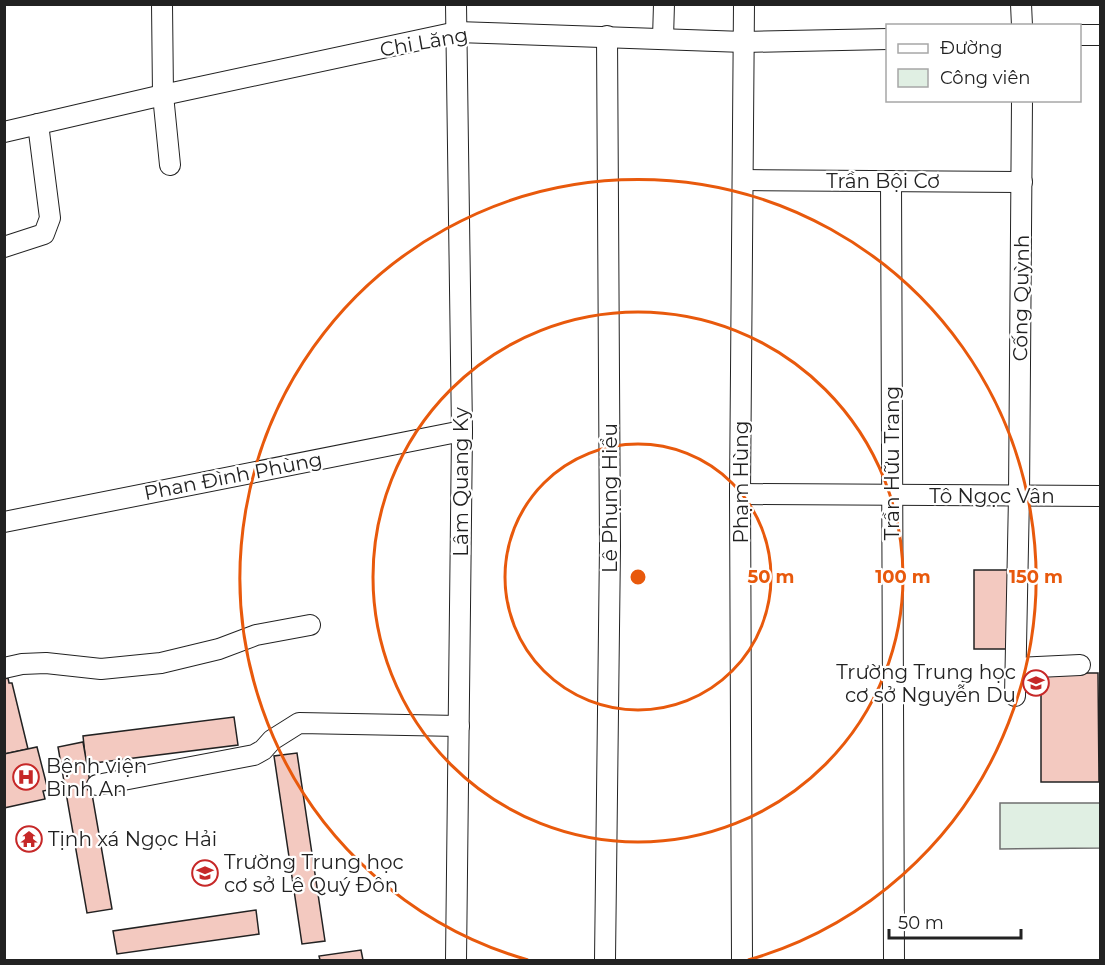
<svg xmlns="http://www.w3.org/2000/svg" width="1105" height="965" font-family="Montserrat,sans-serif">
  <rect width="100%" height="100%" fill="#fff"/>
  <polygon fill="#e0efe3" stroke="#6f6f6f" stroke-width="1.5" points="1000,803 1100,803 1100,848 1000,849"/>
  <g fill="#f3c9c0" stroke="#222" stroke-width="1.5">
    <rect x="974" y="570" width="36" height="79"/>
    <polygon points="1041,673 1098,673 1099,782 1041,782"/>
    <polygon points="8,678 9,683 12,683 28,749 4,754 4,679"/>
    <polygon points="234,717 238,745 86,764 83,736"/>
    <polygon points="83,742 112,909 87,913 58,747"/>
    <polygon points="37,747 48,790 43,791 45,799 4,808 4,754"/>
    <polygon points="297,753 325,941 302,944 274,756"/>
    <polygon points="256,910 259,934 117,954 113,931"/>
    <polygon points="361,950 363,960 320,960 319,956"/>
  </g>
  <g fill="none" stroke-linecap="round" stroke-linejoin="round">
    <g stroke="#222" stroke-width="22">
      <g id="minor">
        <polyline points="162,4 163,95 170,165"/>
        <polyline points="456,4 462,431 456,960"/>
        <polyline points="1021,4 1022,26"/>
        <polyline points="1080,35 1100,35"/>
        <polyline points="663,38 664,4"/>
        <polyline points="4,132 163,95 457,32 744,42 888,39"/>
        <polyline points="743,180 1022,182"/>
        <polyline points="891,181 894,960"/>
        <polyline points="4,247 44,234 50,218 38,124"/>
        <polyline points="740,494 1100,496"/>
        <polyline points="4,522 462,431"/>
        <polyline points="4,668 22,664 46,663 101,669 161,663 219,649 256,635 310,625"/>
        <polyline points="1016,668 1080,665"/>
        <polyline points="1015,696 1019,496 1022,100"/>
        <polyline points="97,785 254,755 263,750 272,740 299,723 459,726"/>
        <polyline points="605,960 610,546 607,36"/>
        <polyline points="742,960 740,494 744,4"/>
      </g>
    </g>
    <use href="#minor" stroke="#fff" stroke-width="20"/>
  </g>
  <g fill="none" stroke="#e8590c" stroke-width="3">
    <circle cx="638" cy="577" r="133"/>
    <circle cx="638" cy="577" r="265"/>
    <path d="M528 960A398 398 0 1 1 748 960"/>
  </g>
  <defs>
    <g id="school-ring" transform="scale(1.35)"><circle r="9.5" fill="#fff" stroke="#c62828" stroke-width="1.5"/><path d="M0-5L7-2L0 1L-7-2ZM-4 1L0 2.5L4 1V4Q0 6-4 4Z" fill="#c62828"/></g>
    <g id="hospital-ring" transform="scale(1.35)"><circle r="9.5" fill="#fff" stroke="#c62828" stroke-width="1.5"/><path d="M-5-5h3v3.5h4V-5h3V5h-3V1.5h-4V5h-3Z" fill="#c62828"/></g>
    <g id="temple-ring" transform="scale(1.35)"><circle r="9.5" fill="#fff" stroke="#c62828" stroke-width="1.5"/><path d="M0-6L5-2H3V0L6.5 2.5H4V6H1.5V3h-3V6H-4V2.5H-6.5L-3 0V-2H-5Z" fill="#c62828"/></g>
  </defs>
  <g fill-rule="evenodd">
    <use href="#school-ring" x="1036" y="683"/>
    <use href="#hospital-ring" x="26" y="777"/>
    <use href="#temple-ring" x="29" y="839"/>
    <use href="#school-ring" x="205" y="873"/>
  </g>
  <g text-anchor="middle" stroke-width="4.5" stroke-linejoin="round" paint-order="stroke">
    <g font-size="20" fill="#222" stroke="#fff">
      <text transform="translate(424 42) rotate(-10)" y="7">Chi Lăng</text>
      <text x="883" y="188">Trần Bội Cơ</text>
      <text transform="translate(1021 298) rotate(-89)" y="7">Cống Quỳnh</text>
      <text transform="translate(892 463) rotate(-90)" y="7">Trần Hữu Trang</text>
      <text transform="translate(233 476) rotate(-11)" y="7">Phan Đình Phùng</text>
      <text transform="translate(461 482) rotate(-90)" y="7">Lâm Quang Ky</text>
      <text transform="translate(741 482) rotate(-90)" y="7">Phạm Hùng</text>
      <text x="992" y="503">Tô Ngọc Vân</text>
      <text transform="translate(610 498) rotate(-90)" y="7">Lê Phụng Hiểu</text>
    </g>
    <g font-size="20" fill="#222" stroke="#fff" text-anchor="start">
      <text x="1016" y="679" text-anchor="end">Trường Trung học<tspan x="1016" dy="23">cơ sở Nguyễn Du</tspan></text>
      <text x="46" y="773">Bệnh viện<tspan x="46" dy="23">Bình An</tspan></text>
      <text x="48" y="846">Tịnh xá Ngọc Hải</text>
      <text x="224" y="869">Trường Trung học<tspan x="224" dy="23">cơ sở Lê Quý Đôn</tspan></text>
    </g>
  </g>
  <circle cx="638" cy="577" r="9" fill="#e8590c" stroke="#fff" stroke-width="3"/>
  <g font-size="18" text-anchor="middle" font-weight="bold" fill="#e8590c" stroke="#fff" stroke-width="4.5" stroke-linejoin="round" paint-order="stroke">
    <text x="771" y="583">50 m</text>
    <text x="903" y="583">100 m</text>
    <text x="1036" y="583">150 m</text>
  </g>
  <rect width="1105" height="965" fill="none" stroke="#222222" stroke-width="12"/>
  <rect x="886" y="24" width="195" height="78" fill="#ffffff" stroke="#a7a7a7" stroke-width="1.5"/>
  <rect x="898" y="44" width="30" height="9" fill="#ffffff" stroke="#a7a7a7" stroke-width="1.5"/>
  <text x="940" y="54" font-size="18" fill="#222222">Đường</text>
  <rect x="898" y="69" width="30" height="18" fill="#e0efe3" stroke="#a7a7a7" stroke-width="1.5"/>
  <text x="940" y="84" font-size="18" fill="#222222">Công viên</text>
  <path d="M889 929v9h132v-9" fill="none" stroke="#222222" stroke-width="3"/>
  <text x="898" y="929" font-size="18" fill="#222222" stroke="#ffffff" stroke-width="4.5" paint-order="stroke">50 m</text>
</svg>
